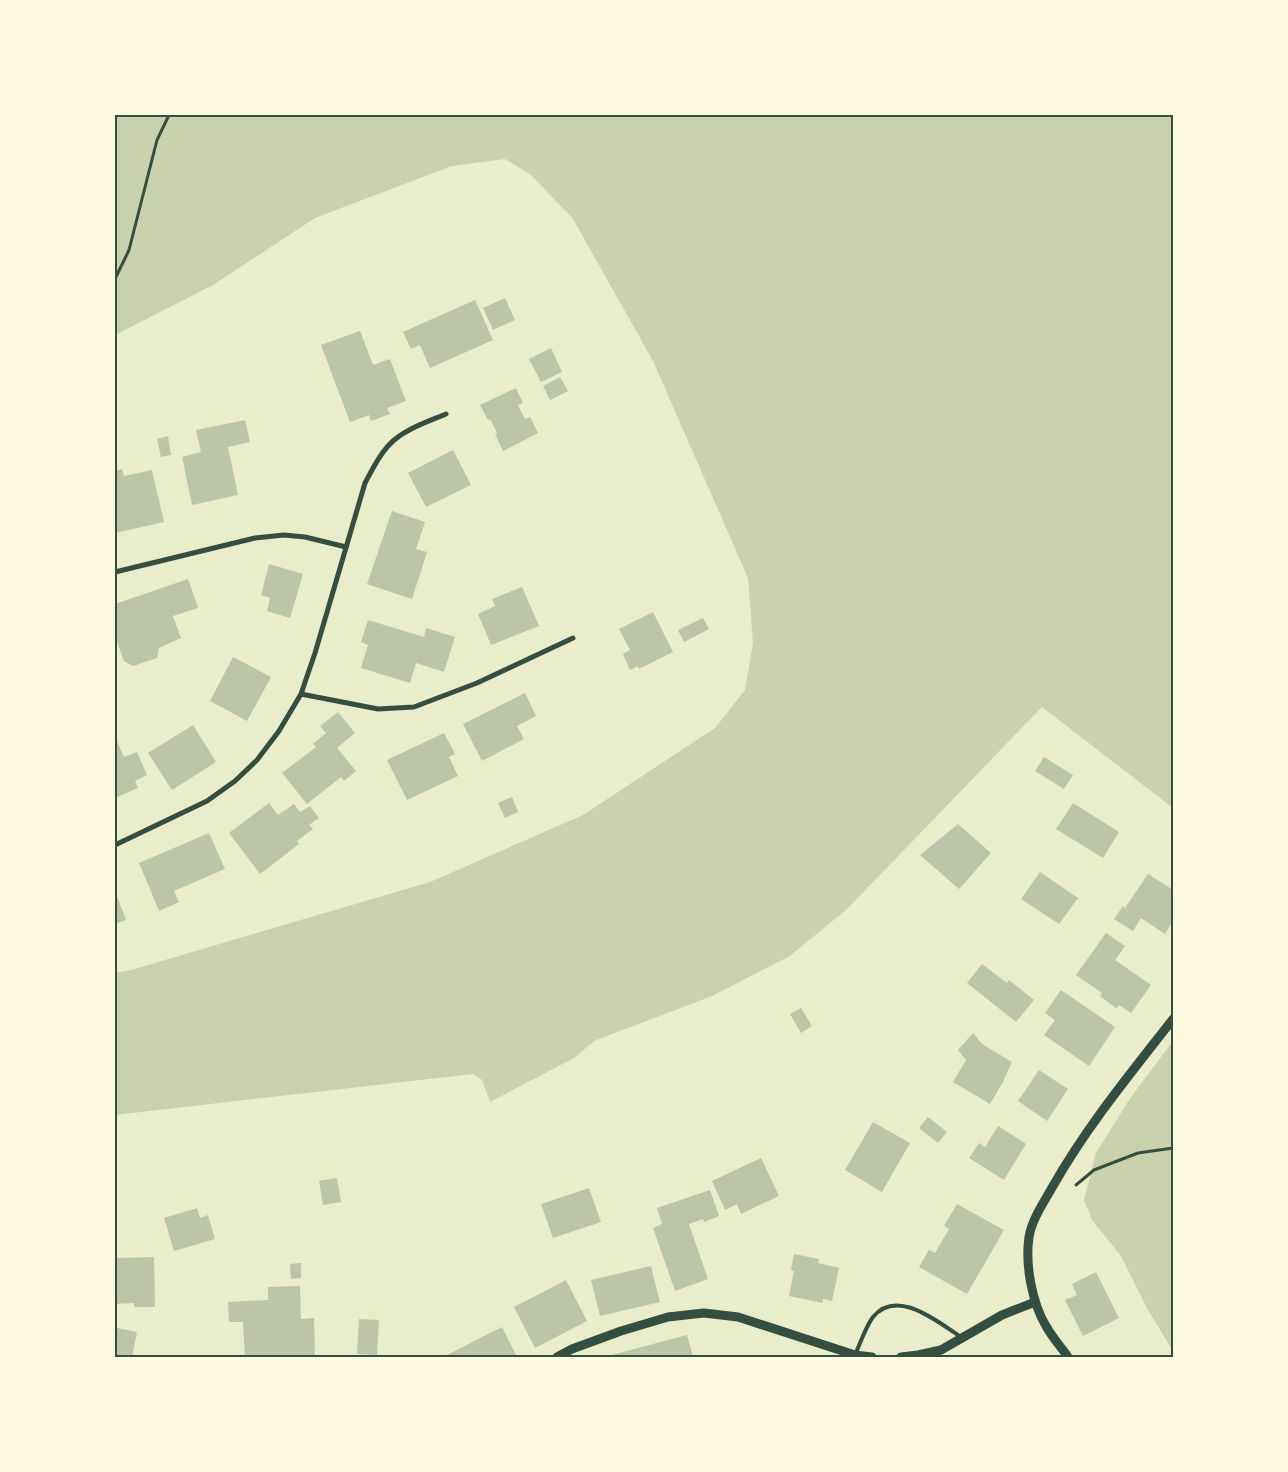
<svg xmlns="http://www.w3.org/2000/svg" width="1288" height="1472" font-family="'Archivo Narrow',sans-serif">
  <rect width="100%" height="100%" fill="#e9edc9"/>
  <g fill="#cad2ad">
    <polygon points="115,115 1173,115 1173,808 1042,707 847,909 790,956 712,996 594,1041 574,1058 490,1102 482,1080 473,1074 115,1115 115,973 131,970 430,882 583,815 715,728 745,690 753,643 748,578 653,361 573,219 531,175 505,159 452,166 315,218 213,285 115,335"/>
    <polygon points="1173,1041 1173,1351 1148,1310 1121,1256 1092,1220 1084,1200 1096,1153 1131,1097"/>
  </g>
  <g fill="#bcc5a7">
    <polygon points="505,298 515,320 493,330 483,308"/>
    <polygon points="475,300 493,340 430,368 420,345 411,349 403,332"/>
    <polygon points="360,331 373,365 390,359 406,401 387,408 390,414 371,421 369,415 350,422 321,345"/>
    <polygon points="551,348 562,372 541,382 529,359"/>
    <polygon points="560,377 568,391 550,400 543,386"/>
    <polygon points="516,388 523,403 518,405 525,419 530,417 538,433 503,451 495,434 497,433 490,419 488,420 480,405"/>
    <polygon points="245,420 250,442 228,447 238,495 192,505 182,457 201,452 196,430"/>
    <polygon points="168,436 171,455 161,457 157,439"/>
    <polygon points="453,450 471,485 426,507 408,473"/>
    <polygon points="122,469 124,476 152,470 164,522 115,533 115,471"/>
    <polygon points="392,511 425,522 416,549 427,552 412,599 367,584"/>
    <polygon points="269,564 303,574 290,618 267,611 270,598 261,595"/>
    <polygon points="188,579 198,608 173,616 181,638 159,648 157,658 133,666 124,661 115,636 115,604"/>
    <polygon points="522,587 539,626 491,645 478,614 495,606 492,599"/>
    <polygon points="653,612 673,652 639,669 638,666 630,670 623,654 630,650 619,629"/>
    <polygon points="703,618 709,629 684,642 678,630"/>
    <polygon points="368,620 424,637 426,628 455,637 444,672 416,663 410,683 361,668 368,645 361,642"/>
    <polygon points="233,657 271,677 247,721 210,701"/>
    <polygon points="525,693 536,716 517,726 524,739 482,761 463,724"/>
    <polygon points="338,712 355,733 337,748 356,771 344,781 341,777 307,804 282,773 316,747 313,744 326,733 320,726"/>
    <polygon points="193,725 216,762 172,790 148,753"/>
    <polygon points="444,733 455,754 449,757 458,776 407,800 387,760"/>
    <polygon points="117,741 124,757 137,752 147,775 135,781 138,788 115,798 115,742"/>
    <polygon points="1044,757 1073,775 1064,789 1035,771"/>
    <polygon points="512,797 518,812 505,818 498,803"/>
    <polygon points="269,803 278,815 294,804 300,812 310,806 319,818 309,825 313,829 297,841 299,844 260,874 229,833"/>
    <polygon points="1073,803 1119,832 1103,858 1056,829"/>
    <polygon points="958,824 991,853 959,889 920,855"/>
    <polygon points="209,833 225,869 174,891 179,902 159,911 139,863"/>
    <polygon points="1040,872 1078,898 1059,924 1021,899"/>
    <polygon points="1148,874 1173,890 1173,921 1165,934 1141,918 1133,931 1114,919 1123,906 1125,908"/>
    <polygon points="115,891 126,920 115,924"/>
    <polygon points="1106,933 1125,946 1115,960 1151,985 1131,1013 1119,1005 1117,1009 1100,996 1102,993 1076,975"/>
    <polygon points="982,964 1007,983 1009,980 1034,1000 1016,1022 967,983"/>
    <polygon points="1061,990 1115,1027 1089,1066 1044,1035 1055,1020 1045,1013"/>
    <polygon points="801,1008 812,1026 801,1033 790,1014"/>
    <polygon points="973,1033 982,1044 1012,1062 1003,1082 990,1104 953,1082 966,1060 958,1050"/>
    <polygon points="1039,1070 1068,1089 1047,1121 1018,1101"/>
    <polygon points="928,1117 947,1132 938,1143 919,1128"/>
    <polygon points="873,1122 910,1143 882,1192 845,1170"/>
    <polygon points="998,1126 1026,1144 1004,1180 969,1158 979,1143 985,1147"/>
    <polygon points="761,1158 779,1196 741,1214 737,1204 725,1210 712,1181"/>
    <polygon points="337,1178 341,1202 323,1205 319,1181"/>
    <polygon points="589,1188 601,1222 553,1238 541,1204"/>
    <polygon points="710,1190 719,1216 704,1222 703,1219 689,1224 708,1279 675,1291 653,1228 662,1224 657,1208"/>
    <polygon points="957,1204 1004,1230 967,1294 919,1267 929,1250 935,1253 949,1229 944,1226"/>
    <polygon points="197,1208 200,1218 208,1215 215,1239 174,1251 164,1218"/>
    <polygon points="794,1254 819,1259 818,1263 839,1268 832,1301 823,1299 823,1303 789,1296 794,1271 791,1270"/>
    <polygon points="154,1257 155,1307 134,1307 134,1303 116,1304 115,1258"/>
    <polygon points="301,1263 301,1278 291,1279 290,1264"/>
    <polygon points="651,1266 660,1302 600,1316 591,1280"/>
    <polygon points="1096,1272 1119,1318 1083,1336 1065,1300 1077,1295 1072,1284"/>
    <polygon points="566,1280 587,1321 535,1348 514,1307"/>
    <polygon points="300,1286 301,1319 314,1318 315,1356 245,1357 243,1322 229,1322 228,1302 268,1300 268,1287"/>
    <polygon points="359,1319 379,1320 377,1355 357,1354"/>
    <polygon points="502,1327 517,1357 442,1357 447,1355"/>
    <polygon points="117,1328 137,1332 132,1357 115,1357 115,1338"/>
    <polygon points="687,1335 693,1357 608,1357 608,1356"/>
  </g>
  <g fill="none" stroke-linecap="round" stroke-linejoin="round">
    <g stroke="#344e41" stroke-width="3">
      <polyline points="115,279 129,250 157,140 169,115"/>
      <polyline points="1076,1185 1094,1170 1138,1153 1173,1148"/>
    </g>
    <path stroke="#344e41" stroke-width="4" d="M855,1355C860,1344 866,1326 873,1317C897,1287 939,1323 961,1337"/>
    <g stroke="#344e41" stroke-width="5">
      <polyline points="115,572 255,538 284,535 305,537 346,547"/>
      <polyline points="301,694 378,709 414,707 477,683 573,638"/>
      <path d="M115,845L207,801L235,781L257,760L279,731L301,694L315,653L365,483C372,470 378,457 388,446C402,430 427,422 446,414"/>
    </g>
    <g stroke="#344e41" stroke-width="9">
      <polyline points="557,1357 572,1349 621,1331 668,1317 704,1313 738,1317 855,1355 872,1357"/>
      <polyline points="901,1357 918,1355 941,1350 1002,1315 1035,1302"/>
      <path d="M1068,1357C1061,1347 1052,1337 1046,1326C1032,1303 1025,1264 1029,1237C1032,1219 1044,1202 1053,1186C1087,1126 1131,1073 1173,1019"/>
    </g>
  </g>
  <rect width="1288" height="1472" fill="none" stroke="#fefae0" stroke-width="232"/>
  <rect x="116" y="116" width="1056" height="1240" fill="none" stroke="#344e41" stroke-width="2"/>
</svg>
